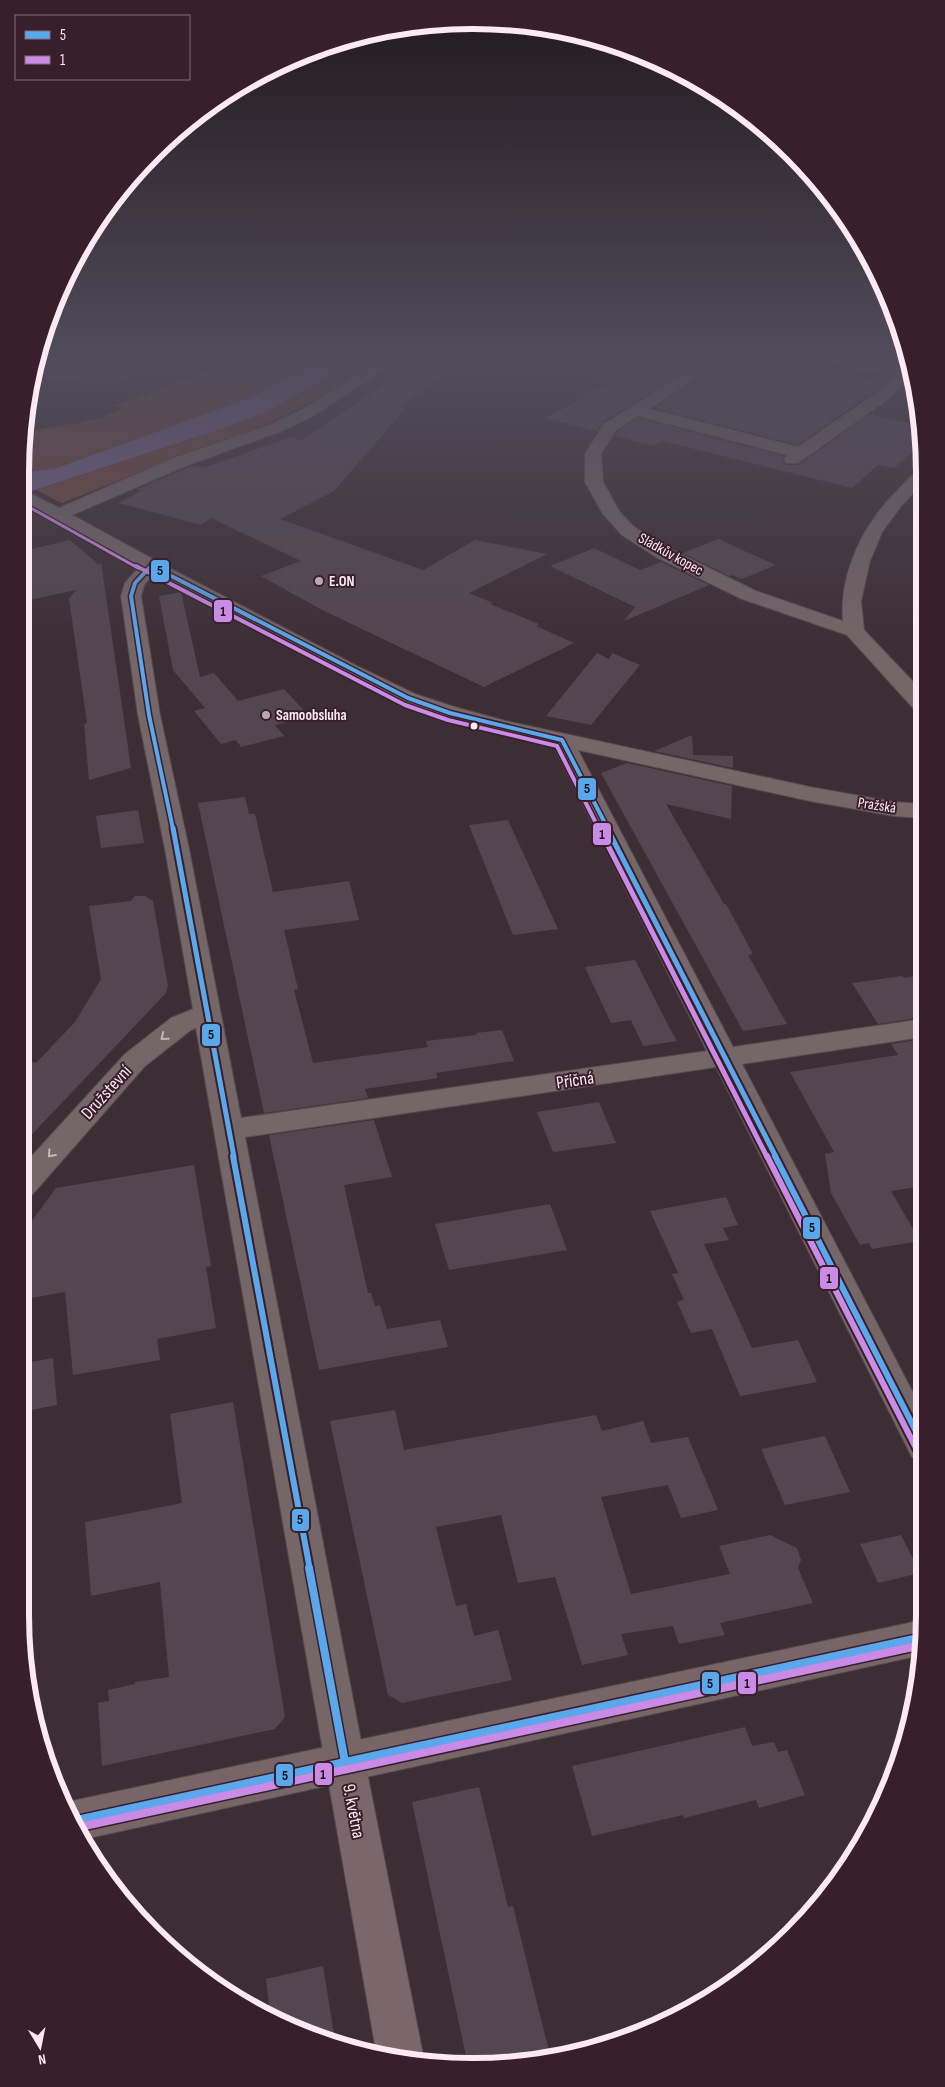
<svg xmlns="http://www.w3.org/2000/svg" width="945" height="2087" font-family="'Sofia Sans Condensed',sans-serif">
  <rect width="100%" height="100%" fill="#3d2e35"/>
  <g fill="#72473d">
    <path d="M233,359H321L249,398L54,469L20,472L24,432C51,427 100,422 123,408L114,406L221,366Z"/>
    <path d="M360,359H382C333,392 283,419 227,441L222,440L62,503L36,490L227,427L266,412Z"/>
  </g>
  <polygon fill="#78648e" points="321,359 360,359 266,412 227,427 20,495 20,472 54,469 249,398"/>
  <g fill="#544650">
    <polygon points="50,359 148,359 119,385 49,379"/>
    <polygon points="426,359 467,360 398,407 405,409 334,491 280,519 423,570 475,540 547,554 469,593 493,603 490,604 539,624 536,626 574,643 484,687 322,610 261,576 301,561 211,518 201,525 119,503 142,490 137,489 192,466 205,467 292,437 301,441 367,396"/>
    <polygon points="625,359 705,359 603,422 597,431 544,418 587,396 582,395 609,384 590,380"/>
    <polygon points="727,359 745,359 808,373 814,368 884,384 798,445 654,408"/>
    <polygon points="870,414 921,426 921,445 894,468 878,465 852,488 662,441 654,446 615,436 617,431 638,418 784,456 782,460 786,465 798,465"/>
    <polygon points="719,539 738,548 776,565 742,579 732,575 729,576 683,553"/>
    <polygon points="70,540 99,565 101,562 131,768 89,780 84,724 87,723 69,599 76,590 20,602 20,552"/>
    <polygon points="594,548 640,570 661,562 709,585 624,621 635,607 550,566"/>
    <polygon points="181,592 200,677 214,673 238,701 284,689 309,716 275,725 284,736 241,747 236,740 221,744 194,711 205,708 173,670 159,596"/>
    <polygon points="597,653 609,659 612,653 640,665 591,725 546,716"/>
    <polygon points="692,735 693,755 733,756 733,768 654,751"/>
    <polygon points="627,763 732,786 731,819 666,804 724,904 726,904 753,954 748,955 787,1024 743,1031 601,773"/>
    <polygon points="245,797 249,814 255,814 273,892 349,881 359,920 284,930 298,989 294,990 313,1063 428,1047 426,1041 477,1035 476,1033 502,1030 514,1061 436,1073 438,1078 365,1089 368,1098 264,1113 198,803"/>
    <polygon points="138,810 144,843 101,848 96,816"/>
    <polygon points="508,820 558,929 513,935 469,825"/>
    <polygon points="135,896 145,896 153,901 168,986 166,993 20,1147 20,1058 36,1063 75,1022 101,979 89,906 131,901"/>
    <polygon points="635,960 668,1025 677,1041 643,1046 631,1020 611,1023 585,967"/>
    <polygon points="923,975 923,1017 878,1024 852,983 902,976 904,978"/>
    <polygon points="923,1039 924,1186 891,1191 920,1241 872,1249 869,1243 860,1245 831,1193 825,1154 834,1152 790,1072 898,1055 891,1044"/>
    <polygon points="599,1102 616,1143 553,1152 537,1112"/>
    <polygon points="374,1120 392,1177 344,1185 368,1293 371,1293 375,1306 380,1305 387,1329 440,1320 448,1347 319,1370 269,1135"/>
    <polygon points="194,1165 211,1266 206,1267 216,1328 157,1339 160,1360 73,1375 65,1292 20,1300 20,1237 56,1188"/>
    <polygon points="726,1197 738,1225 723,1228 729,1240 704,1244 752,1348 798,1340 817,1382 740,1396 712,1329 691,1333 677,1302 684,1300 672,1274 678,1273 650,1211"/>
    <polygon points="550,1204 567,1250 449,1270 435,1224"/>
    <polygon points="53,1358 57,1405 20,1412 20,1364"/>
    <polygon points="233,1402 285,1717 275,1729 102,1766 98,1703 109,1701 108,1690 135,1684 135,1682 169,1677 160,1582 91,1596 85,1522 182,1503 170,1414"/>
    <polygon points="395,1410 404,1450 596,1415 602,1431 643,1421 651,1443 688,1437 718,1510 681,1518 668,1485 601,1497 631,1594 730,1574 719,1546 770,1535 797,1548 801,1560 798,1568 813,1603 720,1623 725,1635 679,1644 673,1626 621,1634 628,1655 582,1665 555,1577 518,1583 501,1515 436,1527 456,1606 466,1604 474,1636 498,1630 512,1680 402,1703 388,1695 330,1421"/>
    <polygon points="825,1436 850,1492 785,1505 761,1449"/>
    <polygon points="901,1535 920,1573 878,1583 860,1544"/>
    <polygon points="745,1727 752,1746 774,1742 778,1752 787,1750 805,1795 759,1808 756,1800 684,1818 683,1815 592,1836 572,1766"/>
    <polygon points="479,1787 508,1907 513,1906 551,2059 532,2063 467,2061 412,1802"/>
    <polygon points="323,1966 335,2040 270,2016 266,1979"/>
  </g>
  <g fill="none" stroke-linecap="round" stroke-linejoin="round">
    <g stroke="#564a4f" stroke-width="2">
      <g id="street">
        <path d="M384,359H401L313,416L282,431L188,465L72,515L158,562L357,666L415,694L458,708L506,721L810,787L894,802L922,804V818L894,816L810,801L578,750L733,1047L923,1019V1037L742,1064L924,1414V1461L912,1457L716,1067L245,1137L365,1762L359,1776L345,1781L331,1776L325,1762L196,1028L191,1030L145,1066L31,1196L20,1199V1169L125,1054L171,1018L193,1009L165,849L138,715L121,596L125,583L139,567L20,500V488L59,508L176,457L270,425L301,410ZM153,575C234,617 316,665 400,702C448,723 502,733 553,744L707,1051L241,1118L189,849L160,715L141,596L144,585Z"/>
        <path d="M708,359H725L649,409L798,447L875,394L895,376L824,363L819,362L817,359H850L903,368L908,366L911,377L887,400L798,463H786L784,459L787,455L638,416L616,430L601,454L603,482L619,511L634,527L670,549L756,591L843,621C839,572 864,523 898,490C905,483 911,473 921,471V485L902,505L882,532L870,561L861,601L864,630L922,691V710L914,709L847,635L742,599L656,557L622,535L603,514L585,482V454L602,427L604,424Z"/>
      </g>
    </g>
    <g stroke="#564a4f" stroke-width="2">
      <polygon id="secondary" points="345,1743 359,1748 365,1762 424,2060 385,2058 377,2056 325,1762 331,1748"/>
    </g>
    <g stroke="#564a4f" stroke-width="2">
      <polygon id="primary" points="923,1620 921,1655 80,1840 64,1804 72,1801"/>
    </g>
    <use href="#street" fill="#756668" fill-rule="evenodd"/>
    <use href="#secondary" fill="#79676b" fill-rule="evenodd"/>
    <use href="#primary" fill="#786568" fill-rule="evenodd"/>
    <g stroke="#391e2b" stroke-width="5.5">
      <polyline id="bus-1-far4" points="149,568 151,566 154,568"/>
    </g>
    <g stroke="#391e2b" stroke-width="7">
      <g id="bus-1-far3">
        <polyline points="151,566 135,583 131,596 149,715 173,829"/>
        <polyline points="152,566 408,698 450,713 562,740 608,829"/>
      </g>
    </g>
    <g stroke="#391e2b" stroke-width="9">
      <g id="bus-1-far2">
        <polyline points="173,828 234,1157"/>
        <polyline points="607,828 776,1157"/>
      </g>
    </g>
    <g stroke="#391e2b" stroke-width="10">
      <g id="bus-1-far1">
        <polyline points="233,1156 310,1570"/>
        <polyline points="775,1156 924,1447"/>
      </g>
    </g>
    <g stroke="#391e2b" stroke-width="11">
      <g id="bus-1">
        <polyline points="309,1568 345,1762"/>
        <polyline points="72,1821 923,1637"/>
      </g>
    </g>
    <g stroke="#391e2b" stroke-width="5.5">
      <polyline id="bus-2-far4" points="20,502 138,568"/>
    </g>
    <g stroke="#391e2b" stroke-width="7">
      <polyline id="bus-2-far3" points="136,566 405,705 448,720 557,746 599,829"/>
    </g>
    <g stroke="#391e2b" stroke-width="9">
      <polyline id="bus-2-far2" points="599,828 767,1157"/>
    </g>
    <g stroke="#391e2b" stroke-width="10">
      <polyline id="bus-2-far1" points="767,1156 917,1450"/>
    </g>
    <g stroke="#391e2b" stroke-width="11">
      <polyline id="bus-2" points="75,1828 922,1645"/>
    </g>
    <use href="#bus-1-far4" stroke="#5aa8eb" stroke-width="3"/>
    <use href="#bus-1-far3" stroke="#5aa8eb" stroke-width="4"/>
    <use href="#bus-1-far2" stroke="#5aa8eb" stroke-width="5"/>
    <use href="#bus-1-far1" stroke="#5aa8eb" stroke-width="6"/>
    <use href="#bus-1" stroke="#5aa8eb" stroke-width="8"/>
    <use href="#bus-2-far4" stroke="#ca8be6" stroke-width="3"/>
    <use href="#bus-2-far3" stroke="#ca8be6" stroke-width="4"/>
    <use href="#bus-2-far2" stroke="#ca8be6" stroke-width="5"/>
    <use href="#bus-2-far1" stroke="#ca8be6" stroke-width="6"/>
    <use href="#bus-2" stroke="#ca8be6" stroke-width="8"/>
  </g>
  <defs><path id="oneway-chevron" d="M-2-3.5L2.5 0L-2 3.5" fill="none" stroke-width="1.6" stroke-linecap="round" stroke-linejoin="round" transform="scale(1.25)"/></defs>
  <g stroke="#c6b5ba">
    <use href="#oneway-chevron" transform="translate(164 1037) rotate(141)"/>
    <use href="#oneway-chevron" transform="translate(51 1154) rotate(132)"/>
  </g>
  <linearGradient id="sky" x2="0" y2="1"><stop stop-color="#22191d"/><stop offset="0.55" stop-color="#514c5c"/><stop offset="1" stop-color="#514c5c" stop-opacity="0"/></linearGradient>
  <rect width="945" height="651" fill="url(#sky)"/>
  <g fill="#b9a8af" stroke="#391e2b" stroke-width="2">
    <circle cx="319" cy="581" r="5"/>
    <circle cx="266" cy="715" r="5"/>
  </g>
  <circle fill="#fce9f1" stroke="#391e2b" stroke-width="2" cx="474" cy="726" r="4.5"/>
  <g text-anchor="middle" stroke-width="4" stroke-linejoin="round" paint-order="stroke">
    <g font-size="15" fill="#fce9f1" stroke="#391e2b">
      <text transform="translate(671 554) rotate(29)" y="5">Sládkův kopec</text>
      <text transform="translate(877 805) rotate(9)" y="5">Pražská</text>
    </g>
    <g font-size="15" font-weight="bold" fill="#fce9f1" stroke="#391e2b" text-anchor="start">
      <text x="329" y="586">E.ON</text>
      <text x="276" y="720">Samoobsluha</text>
    </g>
    <g font-size="18" fill="#fce9f1" stroke="#391e2b">
      <text transform="translate(575 1080) rotate(-8)" y="6">Příčná</text>
      <text transform="translate(106 1092) rotate(-48)" y="6">Družstevní</text>
      <text transform="translate(354 1811) rotate(79)" y="6">9. května</text>
    </g>
  </g>
  <path d="M0 0H945V2087H0ZM472 29H473A443 443 0 0 1 916 472V1615A443 443 0 0 1 473 2058H472A443 443 0 0 1 29 1615V472A443 443 0 0 1 472 29Z" fill="#391e2b" fill-rule="evenodd"/>
  <path fill="none" stroke="#fce9f1" stroke-width="6" d="M472 29H473A443 443 0 0 1 916 472V1615A443 443 0 0 1 473 2058H472A443 443 0 0 1 29 1615V472A443 443 0 0 1 472 29Z"/>
  <g stroke="#391e2b" stroke-width="2">
    <rect x="150" y="559" width="20" height="24" rx="5" fill="#5aa8eb"/>
    <rect x="213" y="599" width="20" height="24" rx="5" fill="#ca8be6"/>
    <rect x="577" y="777" width="20" height="24" rx="5" fill="#5aa8eb"/>
    <rect x="592" y="822" width="20" height="24" rx="5" fill="#ca8be6"/>
    <rect x="201" y="1023" width="20" height="24" rx="5" fill="#5aa8eb"/>
    <rect x="802" y="1216" width="19" height="24" rx="5" fill="#5aa8eb"/>
    <rect x="819" y="1266" width="20" height="24" rx="5" fill="#ca8be6"/>
    <rect x="291" y="1508" width="19" height="24" rx="5" fill="#5aa8eb"/>
    <rect x="737" y="1671" width="20" height="24" rx="5" fill="#ca8be6"/>
    <rect x="701" y="1671" width="19" height="24" rx="5" fill="#5aa8eb"/>
    <rect x="314" y="1762" width="19" height="24" rx="5" fill="#ca8be6"/>
    <rect x="275" y="1763" width="19" height="24" rx="5" fill="#5aa8eb"/>
  </g>
  <g font-size="14" text-anchor="middle" font-weight="bold" fill="#111">
    <text x="160" y="575">5</text>
    <text x="223" y="616">1</text>
    <text x="587" y="793">5</text>
    <text x="602" y="839">1</text>
    <text x="211" y="1039">5</text>
    <text x="812" y="1232">5</text>
    <text x="829" y="1283">1</text>
    <text x="300" y="1524">5</text>
    <text x="747" y="1688">1</text>
    <text x="710" y="1688">5</text>
    <text x="323" y="1779">1</text>
    <text x="285" y="1780">5</text>
  </g>
  <rect x="15" y="15" width="175" height="65" fill="#391e2b" stroke="#876f7a"/>
  <rect x="25" y="31" width="25" height="8" fill="#5aa8eb" stroke="#876f7a"/>
  <text x="60" y="40" font-size="15" fill="#fce9f1">5</text>
  <rect x="25" y="56" width="25" height="8" fill="#ca8be6" stroke="#876f7a"/>
  <text x="60" y="65" font-size="15" fill="#fce9f1">1</text>
  <g transform="translate(40 2047) rotate(170)" stroke="#391e2b" stroke-width="4" paint-order="stroke">
  <path d="M0-4L9 19L0 12L-9 19Z" fill="#fce9f1"/>
  <text y="-8" font-size="14" font-weight="bold" text-anchor="middle" fill="#fce9f1">N</text>
  </g>
</svg>
